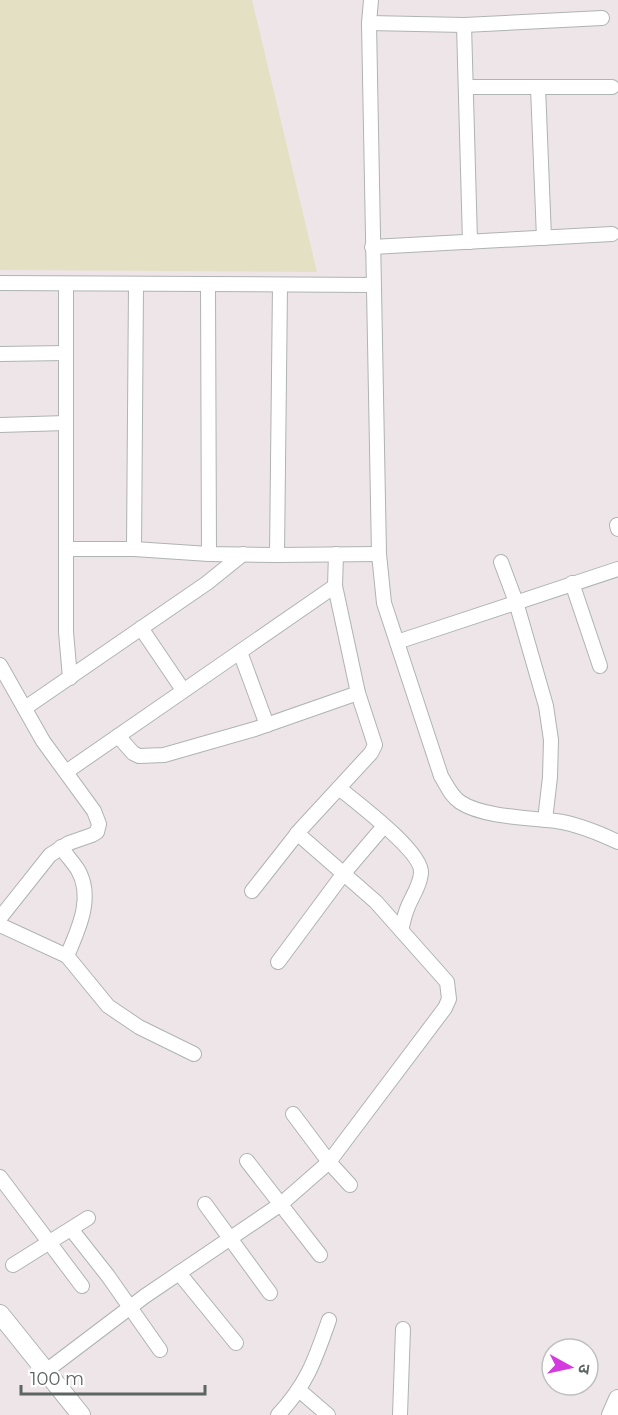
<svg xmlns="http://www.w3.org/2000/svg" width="618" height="1415" font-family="Montserrat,'Noto Sans Devanagari',sans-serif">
  <rect width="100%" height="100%" fill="#eee5e9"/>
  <polygon fill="#e4e0c3" points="0,0 252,0 317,272 0,270"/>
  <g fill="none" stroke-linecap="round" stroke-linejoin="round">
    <g stroke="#aeb4b1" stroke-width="16">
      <g id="street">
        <path d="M371,0L369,23L379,554L384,603L441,776C447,786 451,796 460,802C482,817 530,818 556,821C577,824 599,833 618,842"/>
        <polyline points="369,23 464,25 602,18"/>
        <polyline points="464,25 470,242"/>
        <polyline points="467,87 612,87"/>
        <polyline points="538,87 544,238"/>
        <polyline points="372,247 612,234"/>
        <polyline points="0,283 373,285"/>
        <polyline points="66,284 66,632 70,678"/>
        <polyline points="208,285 209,554"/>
        <polyline points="0,354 66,353"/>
        <polyline points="0,425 66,423"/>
        <polyline points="617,525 618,529"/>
        <polyline points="66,549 134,549 209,554 277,555 379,554"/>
        <polyline points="134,549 136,284"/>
        <polyline points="277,555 280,285"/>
        <polyline points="501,562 516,602 546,706 551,740 550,777 545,820"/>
        <polyline points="572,583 600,666"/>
        <polyline points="141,628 183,690"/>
        <polyline points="397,642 618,569"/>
        <polyline points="240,652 267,725"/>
        <polyline points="0,665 43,741 94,811 99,824 97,832 92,835 69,843 50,855 0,918"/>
        <polyline points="25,708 207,583 243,554"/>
        <polyline points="118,736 133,753 139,756 164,755 255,729 358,693"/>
        <polyline points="66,772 335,586"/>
        <path d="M339,788C356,802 423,852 421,873C420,888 410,898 406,912C404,917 403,924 401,930"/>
        <path d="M61,847C66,855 73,862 78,870C94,898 78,930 67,956"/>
        <polyline points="252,891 300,830 371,753 375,745 358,693 335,586 336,554"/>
        <polyline points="0,925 67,956 108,1006 139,1027 194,1054"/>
        <polyline points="278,962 344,873 384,826"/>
        <polyline points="293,1114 329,1162 350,1185"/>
        <polyline points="247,1161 320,1255"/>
        <polyline points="0,1177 82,1286"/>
        <polyline points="205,1204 270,1293"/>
        <polyline points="71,1229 108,1276 160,1350"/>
        <polyline points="13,1265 88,1218"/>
        <polyline points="179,1273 236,1343"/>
        <polyline points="46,1371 145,1296 281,1204 329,1162 445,1008 449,999 447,982 376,902 297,833"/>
        <polyline points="299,1390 328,1415"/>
        <path d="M278,1415C307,1384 315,1360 329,1320"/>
        <polyline points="400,1415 403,1329"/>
      </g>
    </g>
    <g stroke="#aeb5b0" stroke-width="20">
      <g id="secondary">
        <polyline points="0,1314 81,1415"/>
        <polyline points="611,1415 618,1399"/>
      </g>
    </g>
    <use href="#street" stroke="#fff" stroke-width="14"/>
    <use href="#secondary" stroke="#fff" stroke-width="18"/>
  </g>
  <g transform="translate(570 1367) rotate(98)"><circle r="28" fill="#ffffff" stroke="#bec1bf" stroke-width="1.5"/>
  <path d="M0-4.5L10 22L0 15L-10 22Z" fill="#d43bdf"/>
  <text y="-9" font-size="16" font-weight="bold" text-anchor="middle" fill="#5d6560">उ</text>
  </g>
  <path d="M21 1385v9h184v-9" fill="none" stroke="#5d6560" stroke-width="3"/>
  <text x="30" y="1385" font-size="18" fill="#5d6560" stroke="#ffffff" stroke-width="4.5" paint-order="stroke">100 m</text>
</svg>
